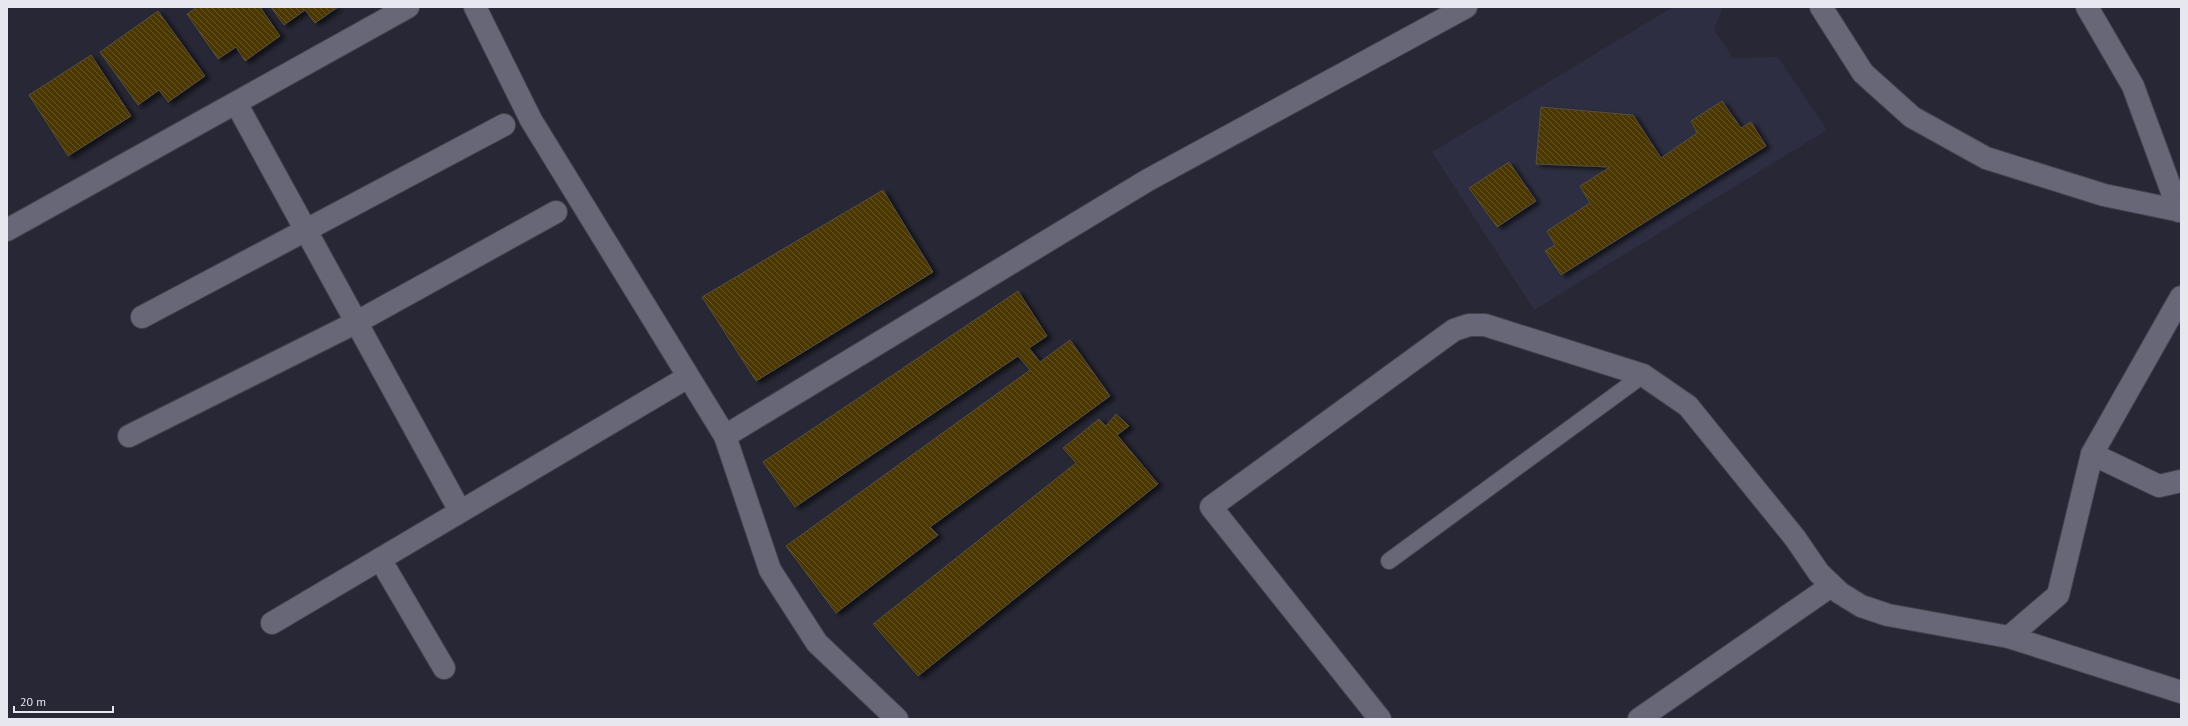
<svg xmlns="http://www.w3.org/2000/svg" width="2188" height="726" font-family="'PT Sans',sans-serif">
  <defs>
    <pattern id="building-back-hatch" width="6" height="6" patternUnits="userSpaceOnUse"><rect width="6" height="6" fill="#4c3700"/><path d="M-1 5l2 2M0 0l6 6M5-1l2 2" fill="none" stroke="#665426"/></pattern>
    <filter id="shadow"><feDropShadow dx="4.5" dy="2.5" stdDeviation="2" flood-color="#0009"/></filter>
  </defs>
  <rect width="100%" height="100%" fill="#272735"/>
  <polygon fill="#2e2e42" points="1673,7 1723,7 1714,29 1733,58 1778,57 1827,130 1534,310 1432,152"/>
  <g fill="url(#building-back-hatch)" stroke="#554e3f" filter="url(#shadow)">
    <polygon points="197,7 260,7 280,36 245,61 236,47 218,59 187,14"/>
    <polygon points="271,7 338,7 315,23 305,10 284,25"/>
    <polygon points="158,11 205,76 168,102 159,90 138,105 100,52"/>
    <polygon points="91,55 131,116 68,156 29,95"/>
    <polygon points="1722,101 1741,128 1751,122 1766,146 1561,275 1545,251 1555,245 1547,231 1590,203 1580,186 1610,167 1536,164 1541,107 1633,115 1661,158 1697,133 1691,121"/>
    <polygon points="1509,162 1536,201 1497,227 1469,188"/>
    <polygon points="883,190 933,272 756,381 702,297"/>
    <polygon points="1018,291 1047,336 1029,348 1040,362 1070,340 1110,396 930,527 938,535 836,613 786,546 1030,370 1018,356 795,507 763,462"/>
    <polygon points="1116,414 1129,426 1117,435 1158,484 918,676 873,624 1076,463 1063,448 1099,419 1106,426"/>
  </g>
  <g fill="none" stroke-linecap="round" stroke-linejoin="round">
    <g stroke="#44444f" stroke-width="18">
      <polyline id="service" points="1389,561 1643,375"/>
    </g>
    <g stroke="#44444f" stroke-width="24">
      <g id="minor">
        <polyline points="475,7 531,120 725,436 770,570 817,643 897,719"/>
        <polyline points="2087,7 2133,86 2179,211"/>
        <polyline points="236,103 460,511"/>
        <polyline points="7,230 408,7"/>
        <polyline points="142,317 504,125"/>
        <polyline points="129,436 357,322 556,212"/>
        <polyline points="725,436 1148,180 1466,7"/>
        <polyline points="2092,454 2159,486 2181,481"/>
        <polyline points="380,559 444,668"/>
        <polyline points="272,623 688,377"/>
        <polyline points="2009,637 2058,595 2092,454 2181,297"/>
        <polyline points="1380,719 1211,507 1454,330 1469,325 1485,325 1643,375 1688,406 1795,538 1819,573 1840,593 1861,606 1888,615 2009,637 2181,692"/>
        <polyline points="1639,719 1831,586"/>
      </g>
    </g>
    <g stroke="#44444f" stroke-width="24">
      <polyline id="tertiary" points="1821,7 1863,73 1912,117 1986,158 2104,195 2181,211"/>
    </g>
    <use href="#service" stroke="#676777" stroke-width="16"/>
    <use href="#minor" stroke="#676777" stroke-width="22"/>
    <use href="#tertiary" stroke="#676777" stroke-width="22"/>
  </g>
  <rect width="2188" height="726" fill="none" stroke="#e7e7f0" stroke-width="16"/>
  <path d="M14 706v6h99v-6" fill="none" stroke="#e7e7f0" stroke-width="2"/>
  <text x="20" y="706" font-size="12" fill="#e7e7f0" stroke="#272735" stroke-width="3" paint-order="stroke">20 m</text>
</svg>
